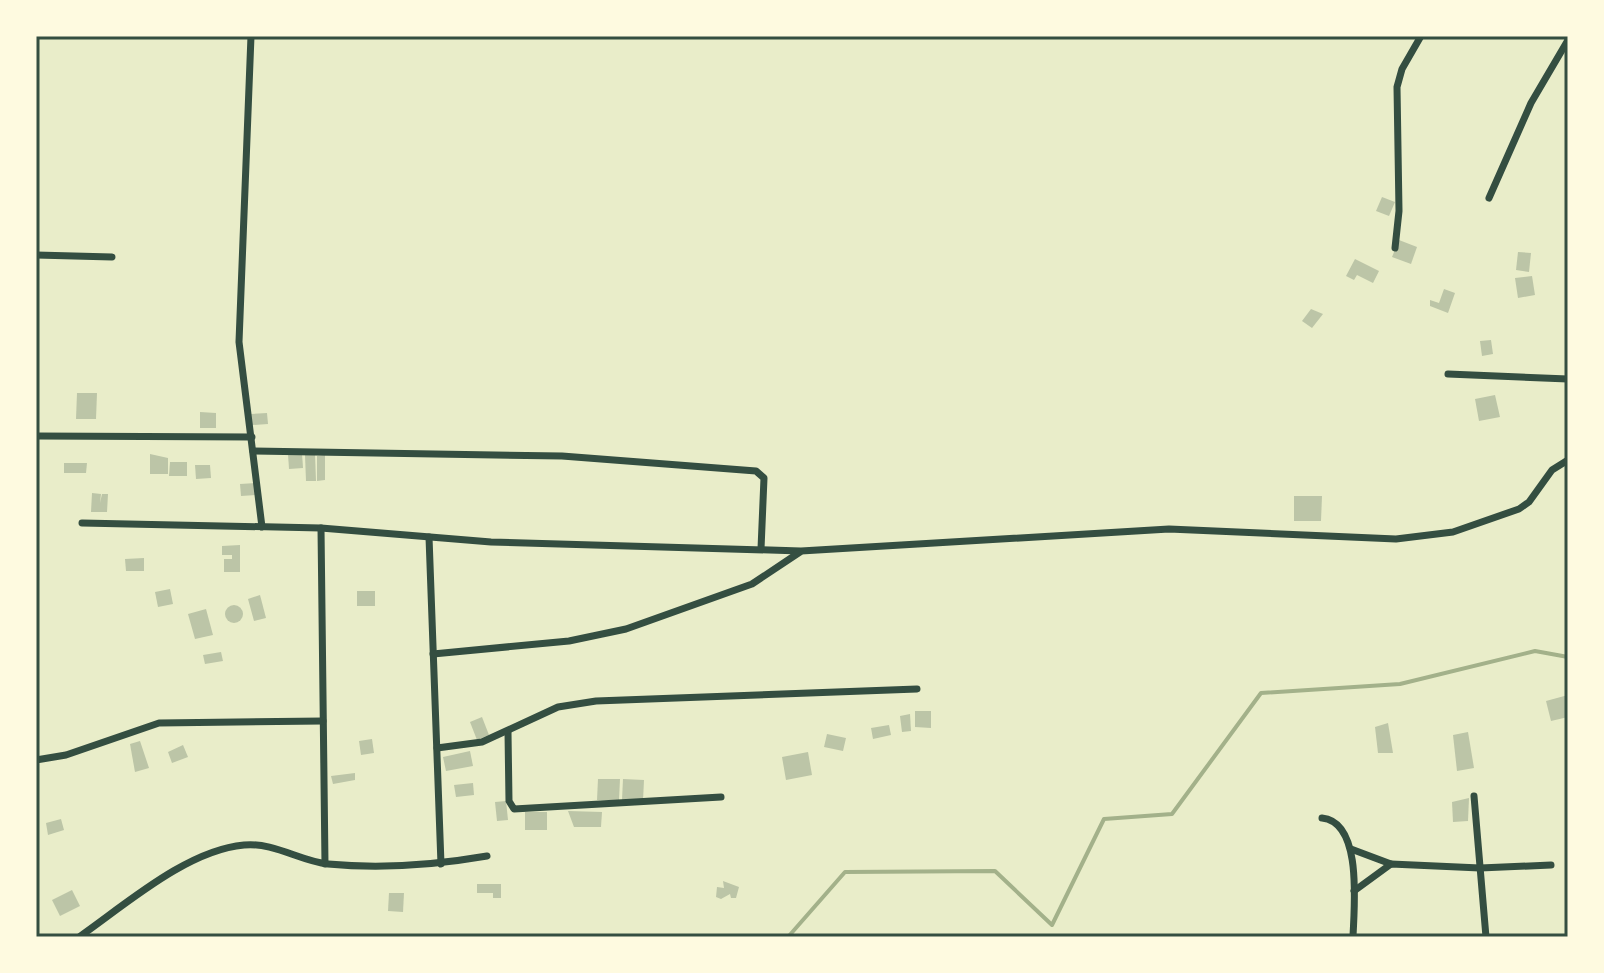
<svg xmlns="http://www.w3.org/2000/svg" width="1604" height="973" font-family="'IBM Plex Serif',serif">
  <rect width="100%" height="100%" fill="#e9edc9"/>
  <g fill="none" stroke-linecap="round" stroke-linejoin="round">
    <polyline stroke="#a3b18a" stroke-width="4" points="788,937 845,872 995,871 1052,925 1104,819 1172,814 1261,693 1400,684 1535,651 1568,657"/>
  </g>
  <g fill="#bcc5a7">
    <polygon points="1382,197 1395,202 1389,216 1376,211"/>
    <polygon points="1399,240 1417,247 1411,264 1392,257"/>
    <polygon points="1518,252 1531,253 1529,272 1516,270"/>
    <polygon points="1355,259 1379,271 1373,283 1357,275 1354,280 1346,276"/>
    <polygon points="1532,276 1535,295 1518,298 1515,278"/>
    <polygon points="1444,289 1455,293 1448,313 1430,306 1430,300 1439,303"/>
    <polygon points="1311,309 1323,314 1312,328 1302,321"/>
    <polygon points="1491,340 1493,354 1482,356 1480,341"/>
    <polygon points="77,393 97,393 96,419 76,419"/>
    <polygon points="1495,395 1500,417 1479,421 1475,399"/>
    <polygon points="200,412 216,413 216,428 200,428"/>
    <polygon points="267,413 268,424 252,425 251,414"/>
    <polygon points="302,453 303,468 289,469 288,454"/>
    <polygon points="150,454 168,458 168,474 150,474"/>
    <polygon points="315,454 316,481 306,481 305,455"/>
    <polygon points="325,455 325,480 317,481 317,456"/>
    <polygon points="170,462 187,462 187,476 169,476"/>
    <polygon points="64,463 87,463 86,473 64,473"/>
    <polygon points="195,465 210,465 211,478 196,479"/>
    <polygon points="256,483 256,495 241,496 240,484"/>
    <polygon points="92,493 101,494 100,503 102,494 108,494 107,512 91,512"/>
    <polygon points="1294,496 1322,496 1321,521 1294,521"/>
    <polygon points="240,545 240,572 224,572 224,559 232,559 232,555 222,555 222,546"/>
    <polygon points="144,558 144,571 126,571 125,559"/>
    <polygon points="170,589 173,604 158,607 155,592"/>
    <rect x="357" y="591" width="18" height="15"/>
    <polygon points="260,595 266,618 254,621 248,599"/>
    <circle cx="234" cy="614" r="9"/>
    <polygon points="206,609 213,635 195,639 188,614"/>
    <polygon points="221,652 223,661 205,664 203,655"/>
    <polygon points="1568,695 1568,717 1551,721 1546,701"/>
    <polygon points="915,711 931,711 931,728 915,727"/>
    <polygon points="910,714 911,731 902,732 900,716"/>
    <polygon points="482,717 489,735 477,740 470,722"/>
    <polygon points="1388,723 1393,753 1378,753 1375,727"/>
    <polygon points="889,725 891,735 873,739 871,728"/>
    <polygon points="1468,732 1474,768 1457,771 1453,735"/>
    <polygon points="827,734 846,738 843,751 824,747"/>
    <polygon points="372,739 374,753 361,755 359,741"/>
    <polygon points="140,741 149,768 135,772 130,744"/>
    <polygon points="183,745 188,757 172,763 168,752"/>
    <polygon points="470,751 473,766 446,771 443,757"/>
    <polygon points="808,752 812,775 786,780 782,757"/>
    <polygon points="355,773 355,780 333,784 331,776"/>
    <polygon points="598,779 620,779 619,800 597,800"/>
    <polygon points="623,779 644,780 643,801 622,800"/>
    <polygon points="473,783 474,795 456,797 454,785"/>
    <polygon points="1469,798 1468,821 1453,822 1452,802"/>
    <polygon points="506,801 508,820 497,821 495,802"/>
    <polygon points="568,811 602,812 601,827 574,827"/>
    <rect x="525" y="812" width="22" height="18"/>
    <polygon points="61,819 64,830 48,835 46,823"/>
    <polygon points="723,881 739,887 736,898 731,898 730,894 721,899 716,897 717,887 724,888"/>
    <polygon points="477,884 501,884 501,898 493,898 493,893 477,893"/>
    <polygon points="72,890 80,906 60,916 52,900"/>
    <polygon points="389,893 404,893 403,912 388,911"/>
  </g>
  <g fill="none" stroke-linecap="round" stroke-linejoin="round">
    <g stroke="#344e41" stroke-width="7">
      <polyline points="251,36 239,342 262,527"/>
      <polyline points="1489,198 1531,103 1568,40"/>
      <polyline points="1395,248 1399,211 1397,87 1402,69 1421,36"/>
      <polyline points="36,255 112,257"/>
      <polyline points="1448,374 1568,379"/>
      <polyline points="36,436 252,437"/>
      <polyline points="253,451 562,456 756,471 764,478 761,549"/>
      <polyline points="82,523 321,528 491,542 801,551 1169,529 1396,539 1453,532 1519,509 1529,502 1552,470 1568,460"/>
      <polyline points="321,528 325,864"/>
      <polyline points="429,537 441,864"/>
      <polyline points="433,654 569,641 626,629 752,584 800,552"/>
      <polyline points="508,732 509,801 514,809 721,797"/>
      <polyline points="437,748 482,742 558,707 596,701 917,689"/>
      <polyline points="36,760 66,755 159,723 323,721"/>
      <polyline points="1474,796 1486,937"/>
      <path d="M1322,818C1363,822 1354,907 1353,937"/>
      <polyline points="1351,849 1391,864"/>
      <polyline points="1354,891 1391,864 1480,868 1551,865"/>
      <path d="M79,937C125,905 187,850 244,845C274,842 300,861 328,864C381,869 435,865 487,856"/>
    </g>
  </g>
  <rect width="1604" height="973" fill="none" stroke="#fefae0" stroke-width="76"/>
  <rect x="38" y="38" width="1528" height="897" fill="none" stroke="#344e41" stroke-width="3"/>
</svg>
